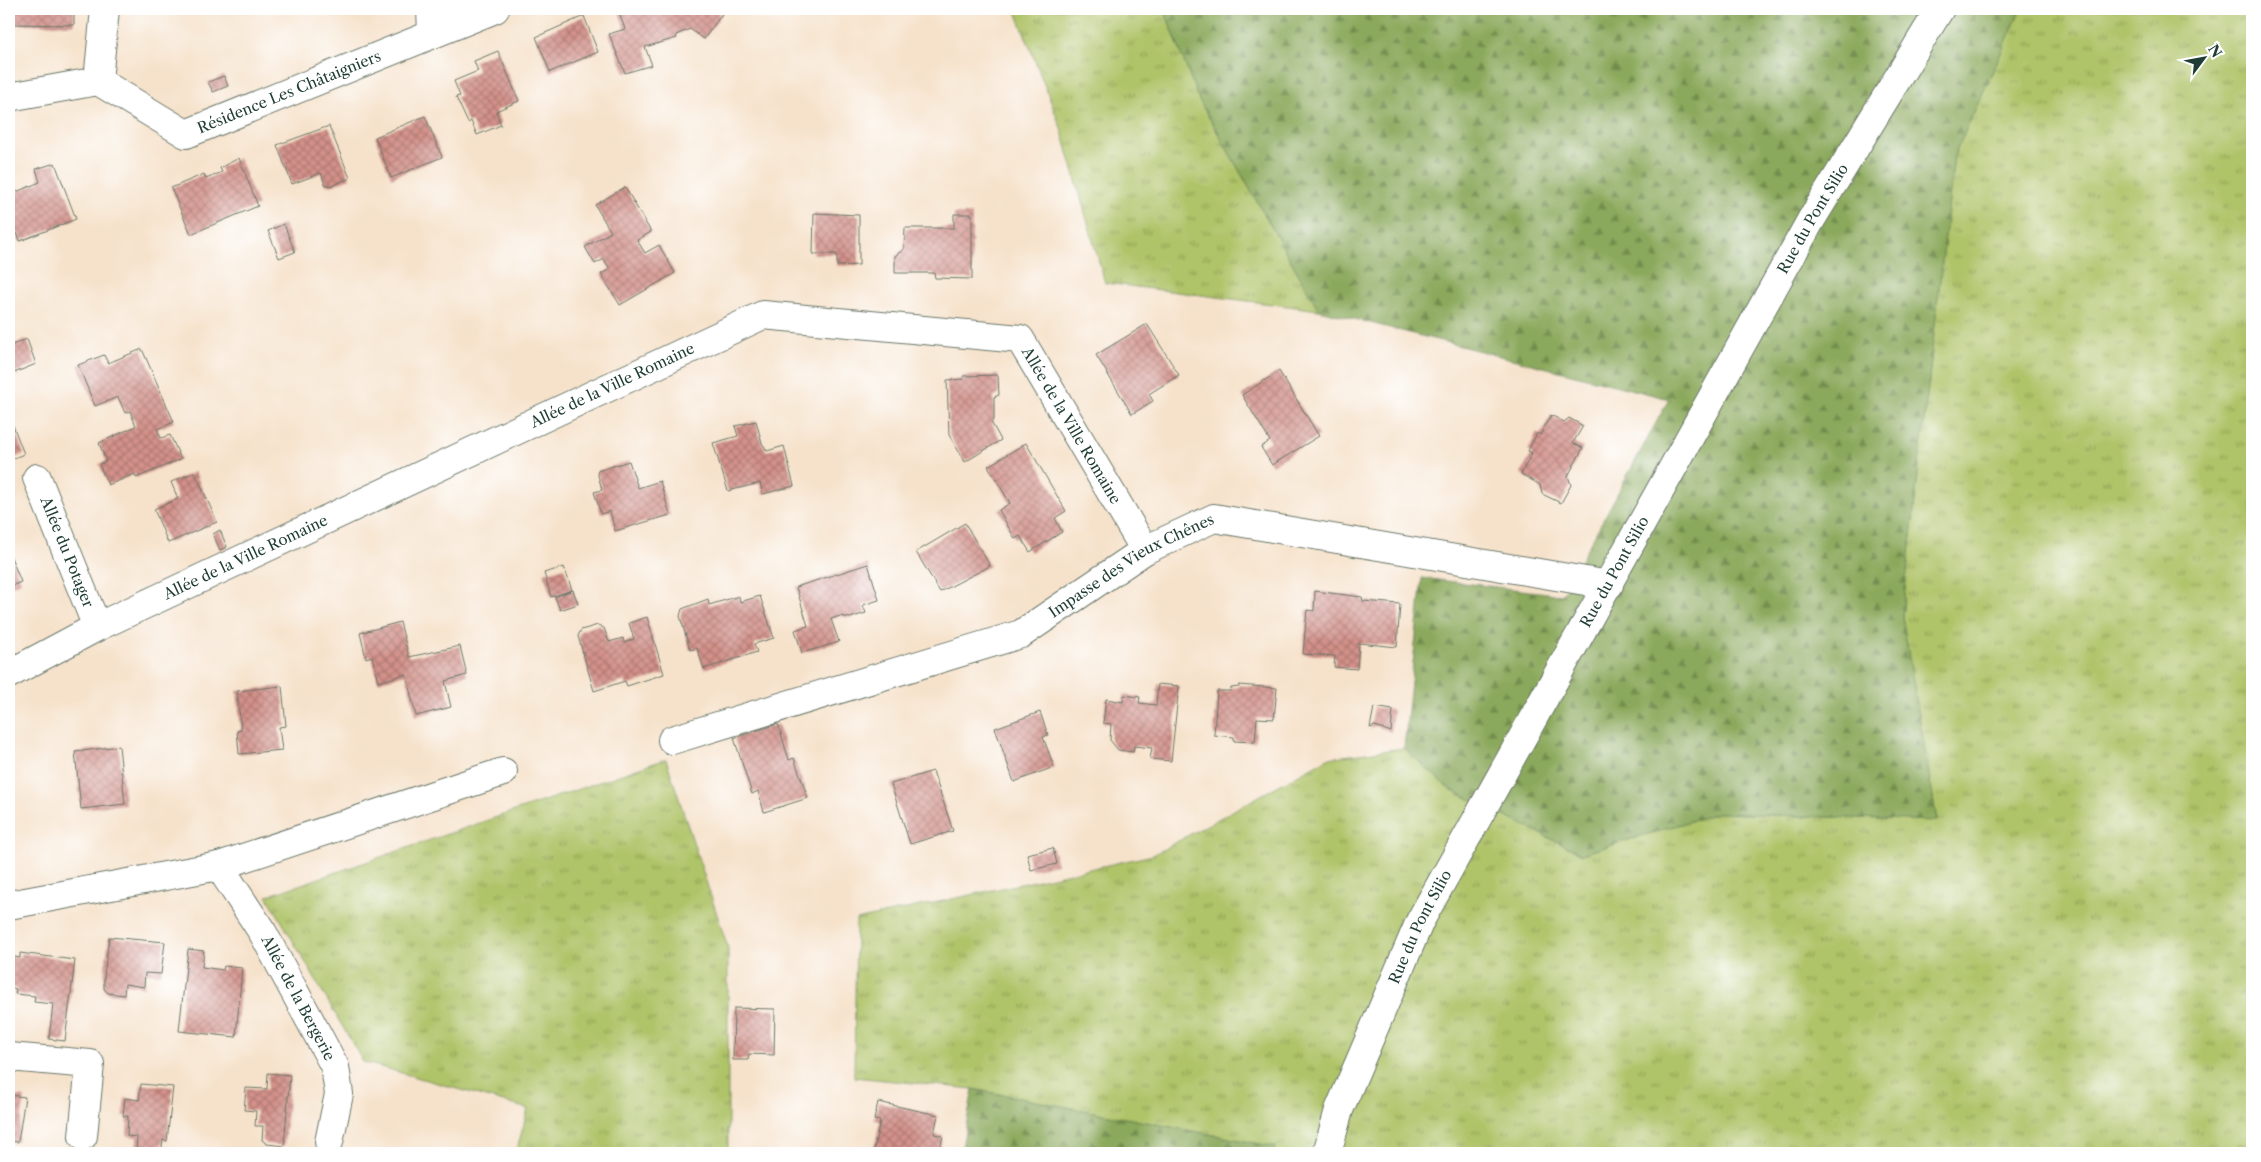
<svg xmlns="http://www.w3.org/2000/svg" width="2261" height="1162" font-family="'Libre Caslon Text',serif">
  <defs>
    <pattern id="grass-tufts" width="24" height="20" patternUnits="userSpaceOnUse" patternTransform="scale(1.25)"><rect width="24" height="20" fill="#afc367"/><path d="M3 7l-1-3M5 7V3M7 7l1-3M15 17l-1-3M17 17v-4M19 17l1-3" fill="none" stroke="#8ea056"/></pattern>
    <pattern id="forest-firs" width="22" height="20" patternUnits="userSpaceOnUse" patternTransform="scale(1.25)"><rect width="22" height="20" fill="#8ba95c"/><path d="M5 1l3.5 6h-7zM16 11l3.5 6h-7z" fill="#718b4d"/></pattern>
    <pattern id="building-cross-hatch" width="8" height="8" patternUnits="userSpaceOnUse" patternTransform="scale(1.25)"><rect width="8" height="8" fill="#d4918a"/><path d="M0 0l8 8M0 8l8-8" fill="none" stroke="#ab7872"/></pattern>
  </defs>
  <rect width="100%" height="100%" fill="#fff"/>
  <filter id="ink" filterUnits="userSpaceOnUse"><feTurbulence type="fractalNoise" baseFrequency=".02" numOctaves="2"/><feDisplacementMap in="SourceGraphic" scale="10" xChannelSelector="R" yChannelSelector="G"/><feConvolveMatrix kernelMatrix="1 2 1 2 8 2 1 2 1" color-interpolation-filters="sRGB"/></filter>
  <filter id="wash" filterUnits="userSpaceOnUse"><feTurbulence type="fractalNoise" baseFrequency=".0096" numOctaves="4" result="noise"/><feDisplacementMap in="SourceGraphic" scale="20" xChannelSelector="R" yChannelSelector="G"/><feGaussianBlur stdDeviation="1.12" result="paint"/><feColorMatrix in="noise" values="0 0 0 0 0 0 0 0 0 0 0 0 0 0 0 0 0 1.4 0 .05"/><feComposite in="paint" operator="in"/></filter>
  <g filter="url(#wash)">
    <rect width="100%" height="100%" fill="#f6e2cb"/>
    <g fill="url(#grass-tufts)" stroke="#67804e">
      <polygon points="1015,9 1164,9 1199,100 1319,310 1105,283 1061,128"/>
      <polygon points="2021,9 2252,9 2252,1153 1274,1153 1276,1147 973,1089 854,1077 856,920 1153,855 1328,758 1404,748 1450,789 1582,854 1717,813 1937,821 1902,616 1954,156"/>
      <polygon points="666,759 728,948 728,1153 516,1153 528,1109 363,1062 267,896"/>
    </g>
    <g fill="url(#forest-firs)" stroke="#557348">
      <polygon points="1164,9 2021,9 1954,156 1902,616 1937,821 1717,813 1582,854 1450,789 1404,748 1422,578 1562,595 1669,399 1319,310 1199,100"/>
      <polygon points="973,1089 1276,1147 1274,1153 961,1153"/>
    </g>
    <g id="blocks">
      <g fill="url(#building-cross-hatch)">
        <polygon points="11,9 74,9 74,25 9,24"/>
        <polygon points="630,9 714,9 722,14 704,39 690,29 676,35 677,38 645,47 652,65 625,73 609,34 625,29 619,13"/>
        <polygon points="584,16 598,52 550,72 536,37"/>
        <polygon points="498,51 519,101 496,111 501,125 477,135 471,121 468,123 456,97 460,96 454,81 478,71 474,61"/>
        <polygon points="224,76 228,86 213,92 208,82"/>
        <polygon points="425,116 442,157 391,178 375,137"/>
        <polygon points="329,126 350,178 331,186 325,184 321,173 292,184 277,145"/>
        <polygon points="239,158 258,206 191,234 171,188 204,174 206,179 222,172 220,168"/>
        <polygon points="55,163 76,219 20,241 9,212 9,195 40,182 36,169"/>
        <polygon points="625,187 651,232 637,240 645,253 659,245 675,273 620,305 601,274 610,269 604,259 595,264 585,247 611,232 595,205"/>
        <polygon points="814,213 859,215 859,265 837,266 837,254 813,254"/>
        <polygon points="954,214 972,214 972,279 935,278 934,273 895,273 895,256 904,249 905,228 954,228"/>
        <polygon points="284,224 295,252 279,258 268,231"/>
        <polygon points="1147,324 1179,375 1149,394 1153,401 1132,414 1096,355"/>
        <polygon points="27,339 36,364 9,375 9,346"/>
        <polygon points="142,349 174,422 157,429 161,438 170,435 181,459 136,478 135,474 108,485 99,464 106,461 99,443 136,426 130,411 125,413 118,397 95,406 78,365 104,355 108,363"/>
        <polygon points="1279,371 1319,436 1272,465 1261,447 1270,441 1242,395"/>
        <polygon points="998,375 999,395 994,397 994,420 991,422 1001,440 965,462 949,435 947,380 964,379 963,376"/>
        <polygon points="9,415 24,454 9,460"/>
        <polygon points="1551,415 1564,422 1569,418 1583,426 1573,443 1583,448 1568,476 1571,485 1561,503 1542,494 1540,485 1521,474 1532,453 1528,451 1537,433 1540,435"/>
        <polygon points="756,421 762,443 767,451 784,446 794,486 763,494 760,483 728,491 713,443 738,436 735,426"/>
        <polygon points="1026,443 1066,511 1055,518 1062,532 1030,552 1020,536 1015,539 999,510 1010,503 988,466"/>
        <polygon points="629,461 638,488 660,481 670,515 615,531 610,511 601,514 594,492 602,490 597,471"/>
        <polygon points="195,472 217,522 168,543 154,509 178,499 171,482"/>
        <polygon points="965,523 990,566 940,592 916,552"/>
        <polygon points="220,530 227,547 220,550 213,534"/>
        <polygon points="9,552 21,582 9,587"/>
        <polygon points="868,564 879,600 863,605 866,613 850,618 840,616 831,619 839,642 802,653 795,630 808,626 796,587"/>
        <polygon points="564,567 572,590 551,597 544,573"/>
        <polygon points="573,590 578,604 560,610 555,597"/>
        <polygon points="1315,591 1362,597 1363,601 1400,604 1397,647 1359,643 1357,669 1334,667 1335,656 1303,654 1307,610 1314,611"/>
        <polygon points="739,596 740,602 760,596 774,638 754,644 757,652 704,669 697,648 690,650 680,616 682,609 708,599 709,605"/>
        <polygon points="647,617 664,674 627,686 625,681 594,691 578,636 581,630 598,625 604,628 609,642 623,638 624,643 634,639 629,623"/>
        <polygon points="400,622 409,657 460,646 467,675 445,681 451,707 416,716 406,674 378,682 372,656 366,658 360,633"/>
        <polygon points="1158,684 1179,686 1171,761 1150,759 1152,748 1134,746 1133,752 1118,750 1110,740 1111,724 1103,723 1106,699 1123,702 1124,695 1140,697 1139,703 1156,705"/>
        <polygon points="1239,685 1277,688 1274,719 1257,718 1255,742 1234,741 1234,737 1214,735 1217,691 1230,691 1231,688 1239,687"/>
        <polygon points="282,686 286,726 279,727 282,750 239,754 237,731 241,730 237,691"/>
        <polygon points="1374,707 1393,710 1391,732 1375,726 1370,728"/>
        <polygon points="1040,712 1048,735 1043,737 1054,767 1014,782 995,728"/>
        <polygon points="778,724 789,760 794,758 808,798 764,812 758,791 752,794 734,738"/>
        <polygon points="119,746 125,804 81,809 75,752"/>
        <polygon points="933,771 953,831 910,844 891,784"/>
        <polygon points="1053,848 1057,864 1031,870 1027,854"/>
        <polygon points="109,937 165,942 161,974 145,973 144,987 125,984 124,995 108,993 104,989 104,976"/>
        <polygon points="188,949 204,951 202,967 223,970 224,966 242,968 236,1037 179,1031"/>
        <polygon points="20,953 75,960 65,1041 49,1039 53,1004 34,1002 35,996 15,994 16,989 9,987 9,956 20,958"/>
        <polygon points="734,1008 775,1009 774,1055 749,1054 748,1060 733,1060"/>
        <polygon points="268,1073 290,1075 284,1146 267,1144 262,1140 263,1126 255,1126 256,1111 244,1110 246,1088 267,1089"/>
        <polygon points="141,1084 173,1087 167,1141 163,1140 161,1153 136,1153 137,1137 127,1136 128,1116 123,1116 125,1098 139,1100"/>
        <polygon points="9,1095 25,1097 18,1142 9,1141"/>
        <polygon points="878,1102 938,1115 934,1134 943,1136 939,1153 873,1153 880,1121 874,1120"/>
      </g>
    </g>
  </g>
  <g filter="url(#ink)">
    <use href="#blocks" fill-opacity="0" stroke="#6a7769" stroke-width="1"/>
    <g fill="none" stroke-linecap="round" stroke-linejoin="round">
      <g stroke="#6a7769" stroke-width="30">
        <g id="minor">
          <polyline points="431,9 432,34"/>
          <path id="s1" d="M98,81L186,134L495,9"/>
          <polyline points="9,97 98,81 105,9"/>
          <path id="s2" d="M37,478L97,627"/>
          <path id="s3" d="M9,674L97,627L763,315L1020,339L1145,550"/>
          <path id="s4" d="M672,740L1021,634L1145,550L1214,518L1609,585"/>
          <polyline points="9,905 219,866"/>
          <polyline points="9,1057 90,1064 83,1136"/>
          <polyline points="329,1142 339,1094 335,1067 263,933 219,866 503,772"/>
          <path id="s5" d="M1327,1153L1339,1110L1420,921L1811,220L1940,9"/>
        </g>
      </g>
      <use href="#minor" stroke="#fff" stroke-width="28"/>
    </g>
  </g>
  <g text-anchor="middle" stroke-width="4" stroke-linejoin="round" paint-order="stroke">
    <g font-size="15" fill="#1f3d34" stroke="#fff">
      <text dy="5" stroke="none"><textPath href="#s1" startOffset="214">Résidence Les Châtaigniers</textPath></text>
      <text dy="5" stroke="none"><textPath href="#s5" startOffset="1055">Rue du Pont Silio</textPath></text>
      <text dy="5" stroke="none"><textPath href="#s3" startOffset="669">Allée de la Ville Romaine</textPath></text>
      <text dy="5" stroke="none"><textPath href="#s3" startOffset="1194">Allée de la Ville Romaine</textPath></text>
      <text dy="5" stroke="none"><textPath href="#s2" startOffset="80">Allée du Potager</textPath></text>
      <text dy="5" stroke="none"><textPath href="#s3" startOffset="264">Allée de la Ville Romaine</textPath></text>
      <text dy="5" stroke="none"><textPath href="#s4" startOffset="495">Impasse des Vieux Chênes</textPath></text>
      <text dy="5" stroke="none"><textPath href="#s5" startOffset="650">Rue du Pont Silio</textPath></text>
      <text dy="5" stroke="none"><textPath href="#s5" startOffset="245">Rue du Pont Silio</textPath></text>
      <text transform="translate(298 998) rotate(62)" y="5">Allée de la Bergerie</text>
    </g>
  </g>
  <rect width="2261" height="1162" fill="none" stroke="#fff" stroke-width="30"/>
  <g transform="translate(2204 58) rotate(58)" stroke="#ffffff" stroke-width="4" paint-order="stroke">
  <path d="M0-4L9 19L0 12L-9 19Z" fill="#1f3d34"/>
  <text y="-8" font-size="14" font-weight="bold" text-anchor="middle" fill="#1f3d34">N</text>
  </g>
</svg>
